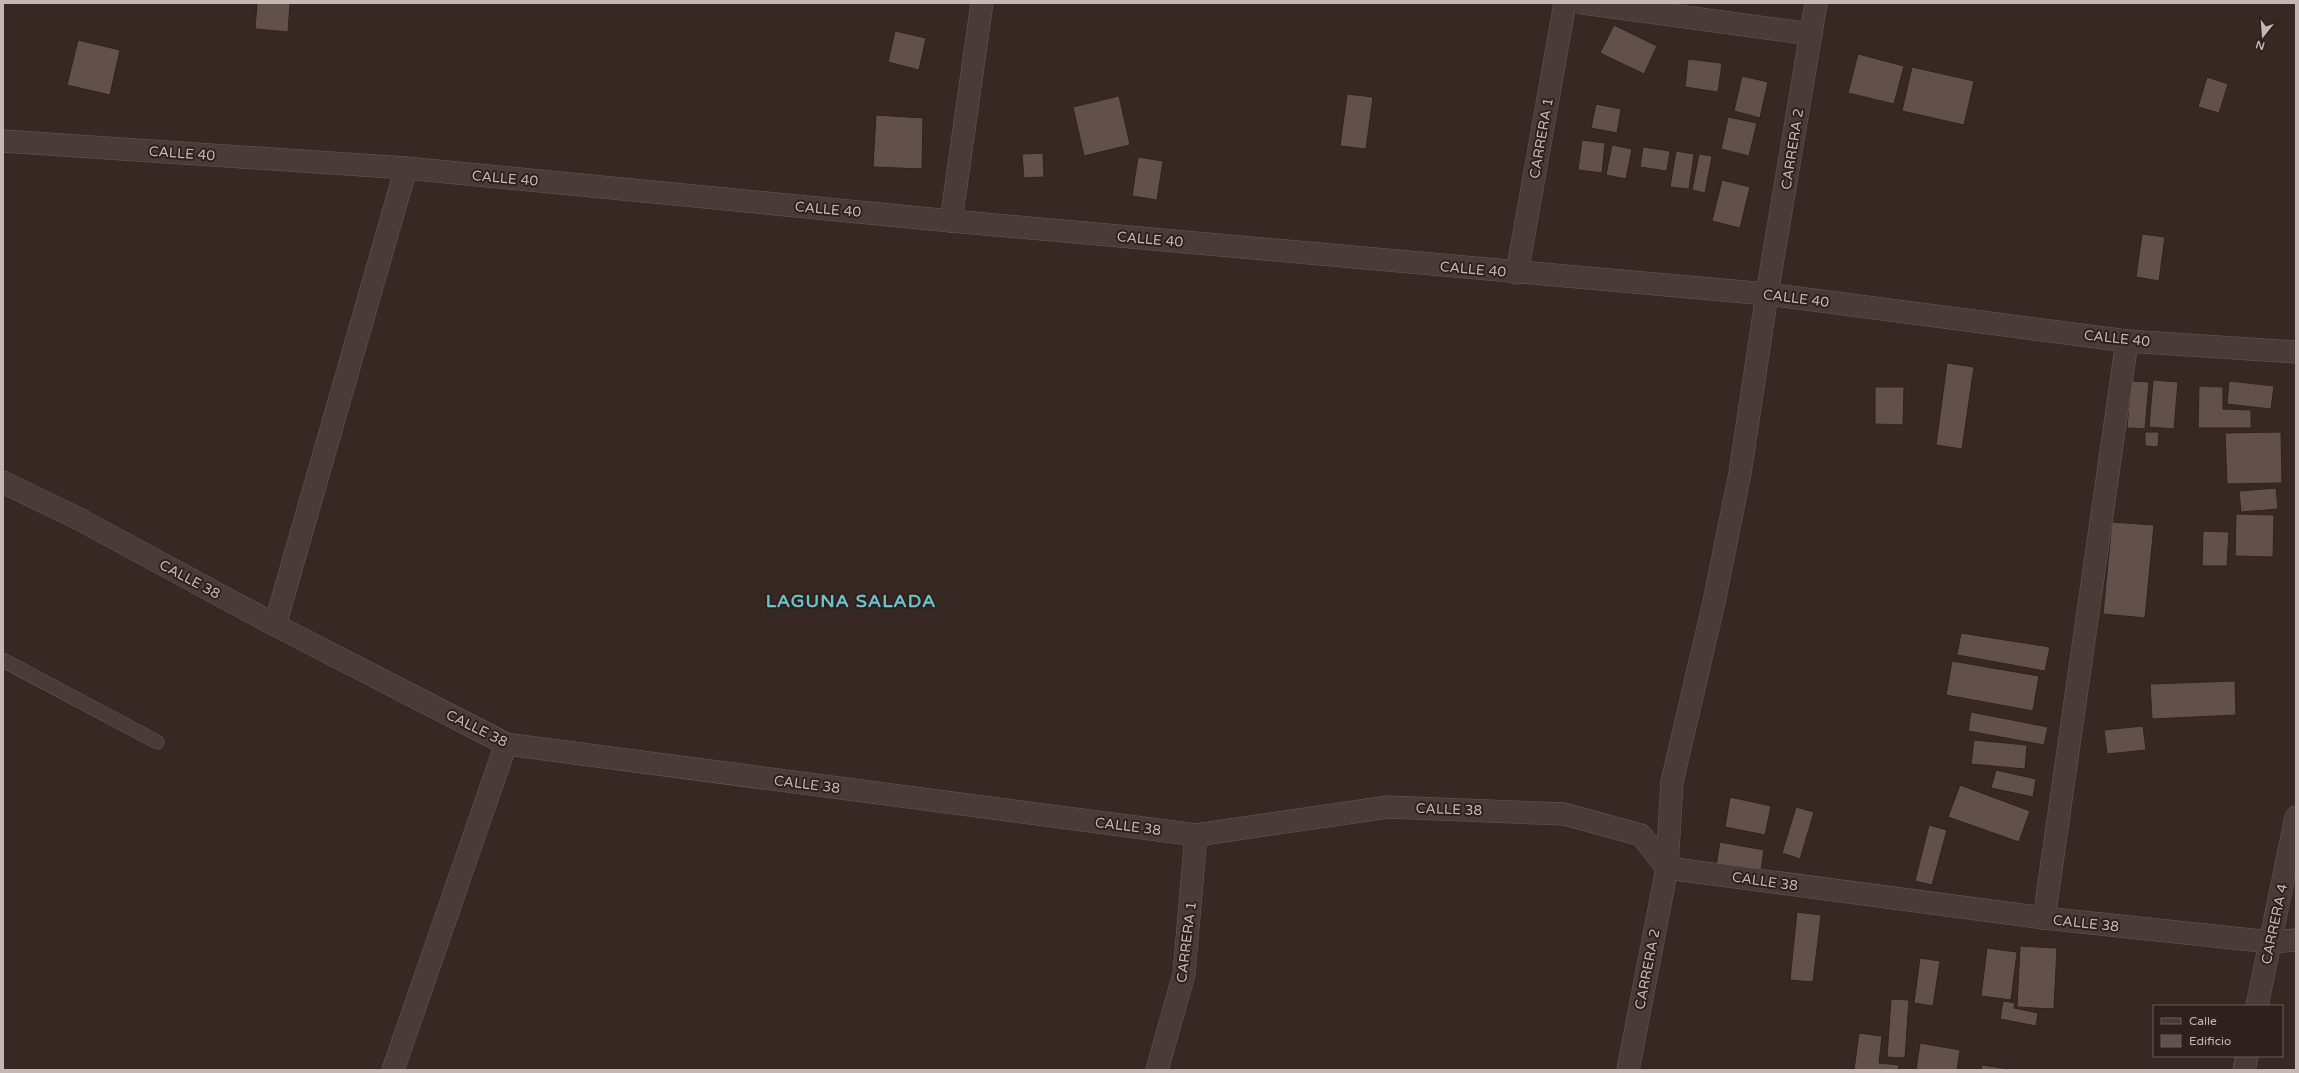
<svg xmlns="http://www.w3.org/2000/svg" width="2299" height="1073" font-family="'Varela Round',sans-serif">
  <rect width="100%" height="100%" fill="#382824"/>
  <g fill="#62504b" stroke="#2f221f">
    <polygon points="257,3 290,3 288,32 255,29"/>
    <polygon points="1614,25 1657,46 1644,74 1600,53"/>
    <polygon points="895,31 926,38 919,70 888,62"/>
    <polygon points="78,40 120,50 110,95 67,85"/>
    <polygon points="1858,54 1904,66 1894,104 1848,93"/>
    <polygon points="1688,59 1722,63 1718,92 1685,87"/>
    <polygon points="1912,67 1974,81 1964,125 1902,111"/>
    <polygon points="1742,76 1768,82 1760,118 1734,111"/>
    <polygon points="2207,77 2228,84 2219,113 2198,107"/>
    <polygon points="1347,94 1373,97 1366,149 1340,146"/>
    <polygon points="1119,96 1130,145 1084,156 1073,107"/>
    <polygon points="1596,104 1621,109 1617,133 1591,128"/>
    <polygon points="876,115 923,118 922,169 873,167"/>
    <polygon points="1728,117 1757,123 1749,156 1721,149"/>
    <polygon points="1582,140 1605,143 1602,173 1578,170"/>
    <polygon points="1612,145 1632,149 1626,179 1606,175"/>
    <polygon points="1643,147 1670,151 1667,171 1640,167"/>
    <polygon points="1676,151 1694,154 1689,189 1670,187"/>
    <polygon points="1043,153 1044,177 1024,178 1022,154"/>
    <polygon points="1699,154 1712,156 1705,193 1692,190"/>
    <polygon points="1138,157 1163,161 1157,200 1132,196"/>
    <polygon points="1722,180 1750,187 1740,228 1712,221"/>
    <polygon points="2142,234 2165,237 2159,281 2136,277"/>
    <polygon points="1947,363 1974,367 1962,449 1936,445"/>
    <polygon points="2153,380 2178,382 2174,429 2149,427"/>
    <polygon points="2131,381 2149,382 2145,429 2127,428"/>
    <polygon points="2229,381 2274,386 2271,409 2227,404"/>
    <polygon points="2199,386 2223,387 2223,409 2251,410 2251,428 2198,428"/>
    <polygon points="1875,387 1904,387 1903,425 1875,424"/>
    <polygon points="2145,432 2159,432 2158,447 2145,446"/>
    <polygon points="2281,432 2282,483 2227,484 2225,433"/>
    <polygon points="2276,488 2278,509 2241,512 2239,491"/>
    <polygon points="2236,514 2274,515 2273,557 2235,556"/>
    <polygon points="2112,522 2154,525 2145,618 2103,614"/>
    <polygon points="2203,531 2229,532 2227,566 2202,566"/>
    <polygon points="1961,633 2050,647 2045,671 1957,655"/>
    <polygon points="1952,661 2039,676 2033,711 1946,695"/>
    <polygon points="2235,681 2236,715 2152,719 2150,684"/>
    <polygon points="1971,712 2048,727 2044,745 1968,731"/>
    <polygon points="2143,726 2146,750 2107,754 2104,730"/>
    <polygon points="1974,740 2027,745 2025,769 1971,764"/>
    <polygon points="1996,770 2036,779 2033,797 1991,788"/>
    <polygon points="1960,785 2030,811 2019,842 1948,817"/>
    <polygon points="1730,797 1771,806 1765,835 1725,827"/>
    <polygon points="1796,807 1814,812 1800,859 1782,853"/>
    <polygon points="1929,825 1947,830 1932,885 1915,881"/>
    <polygon points="1720,842 1764,850 1760,876 1716,866"/>
    <polygon points="1797,912 1821,915 1813,982 1790,980"/>
    <polygon points="2020,946 2057,948 2054,1009 2017,1007"/>
    <polygon points="1987,948 2017,952 2011,1000 1981,996"/>
    <polygon points="1920,958 1940,961 1933,1006 1914,1003"/>
    <polygon points="1891,999 1909,1000 1905,1058 1887,1057"/>
    <polygon points="2003,1001 2015,1003 2014,1008 2038,1013 2036,1026 2000,1019"/>
    <polygon points="1859,1033 1882,1036 1879,1063 1899,1065 1898,1070 1854,1070"/>
    <polygon points="1920,1043 1960,1050 1957,1070 1916,1070"/>
    <polygon points="1982,1065 2009,1069 2009,1070 1981,1070"/>
  </g>
  <g fill="none" stroke-linecap="round" stroke-linejoin="round">
    <g stroke="#675956" stroke-width="15">
      <polyline id="lane" points="3,660 157,742"/>
    </g>
    <g stroke="#675956" stroke-width="23">
      <g id="street">
        <polyline points="1583,3 1811,34"/>
        <polyline points="3,141 406,168 951,221 1767,294 2127,341 2296,352"/>
        <polyline points="951,221 982,3"/>
        <polyline points="1517,273 1565,3"/>
        <polyline points="3,482 79,519 275,625 506,744 1196,835 1388,807 1564,814 1641,835 1667,868 2044,918 2271,942 2296,940"/>
        <polyline points="275,625 406,168"/>
        <polyline points="2044,918 2127,341"/>
        <polyline points="2257,1006 2296,817"/>
        <polyline points="393,1070 506,744"/>
        <polyline points="1157,1070 1184,974 1196,835"/>
        <polyline points="1628,1070 1667,868 1672,782 1714,602 1740,473 1767,294 1816,3"/>
        <polyline points="2244,1070 2247,1056"/>
      </g>
    </g>
    <use href="#lane" stroke="#493b38" stroke-width="14"/>
    <use href="#street" stroke="#493b38" stroke-width="22"/>
  </g>
  <g text-anchor="middle" stroke-width="4" stroke-linejoin="round" paint-order="stroke">
    <g font-size="14" fill="#c5b7b3" stroke="#2d201d">
      <text transform="translate(1541 138) rotate(-80)" y="5">CARRERA 1</text>
      <text transform="translate(1792 149) rotate(-81)" y="5">CARRERA 2</text>
      <text transform="translate(182 153) rotate(4)" y="5">CALLE 40</text>
      <text transform="translate(505 178) rotate(5)" y="5">CALLE 40</text>
      <text transform="translate(828 209) rotate(5)" y="5">CALLE 40</text>
      <text transform="translate(1150 239) rotate(5)" y="5">CALLE 40</text>
      <text transform="translate(1473 269) rotate(5)" y="5">CALLE 40</text>
      <text transform="translate(1796 298) rotate(7)" y="5">CALLE 40</text>
      <text transform="translate(2117 338) rotate(6)" y="5">CALLE 40</text>
      <text transform="translate(190 579) rotate(28)" y="5">CALLE 38</text>
      <text transform="translate(477 728) rotate(26)" y="5">CALLE 38</text>
      <text transform="translate(807 784) rotate(7)" y="5">CALLE 38</text>
      <text transform="translate(1449 809) rotate(2)" y="5">CALLE 38</text>
      <text transform="translate(1128 826) rotate(7)" y="5">CALLE 38</text>
      <text transform="translate(1765 881) rotate(8)" y="5">CALLE 38</text>
      <text transform="translate(2086 923) rotate(6)" y="5">CALLE 38</text>
      <text transform="translate(2274 924) rotate(-78)" y="5">CARRERA 4</text>
      <text transform="translate(1186 942) rotate(-83)" y="5">CARRERA 1</text>
      <text transform="translate(1647 969) rotate(-79)" y="5">CARRERA 2</text>
    </g>
    <g font-size="18" font-weight="bold" letter-spacing="1" fill="#69c3c9" stroke="#2d201d">
      <text x="851" y="607">LAGUNA SALADA</text>
    </g>
  </g>
  <rect width="2299" height="1073" fill="none" stroke="#c5b7b3" stroke-width="8"/>
  <rect x="2153" y="1005" width="130" height="52" fill="#2d201d" stroke="#6a5c59"/>
  <rect x="2161" y="1018" width="20" height="6" fill="#493b38" stroke="#6a5c59"/>
  <text x="2189" y="1025" font-size="12" fill="#c5b7b3">Calle</text>
  <rect x="2161" y="1035" width="20" height="12" fill="#62504b" stroke="#6a5c59"/>
  <text x="2189" y="1045" font-size="12" fill="#c5b7b3">Edificio</text>
  <g transform="translate(2263 36) rotate(197)" stroke="#2d201d" stroke-width="3" paint-order="stroke">
  <path d="M0-3L7 15L0 10L-7 15Z" fill="#c5b7b3"/>
  <text y="-6" font-size="11" font-weight="bold" text-anchor="middle" fill="#c5b7b3">N</text>
  </g>
</svg>
